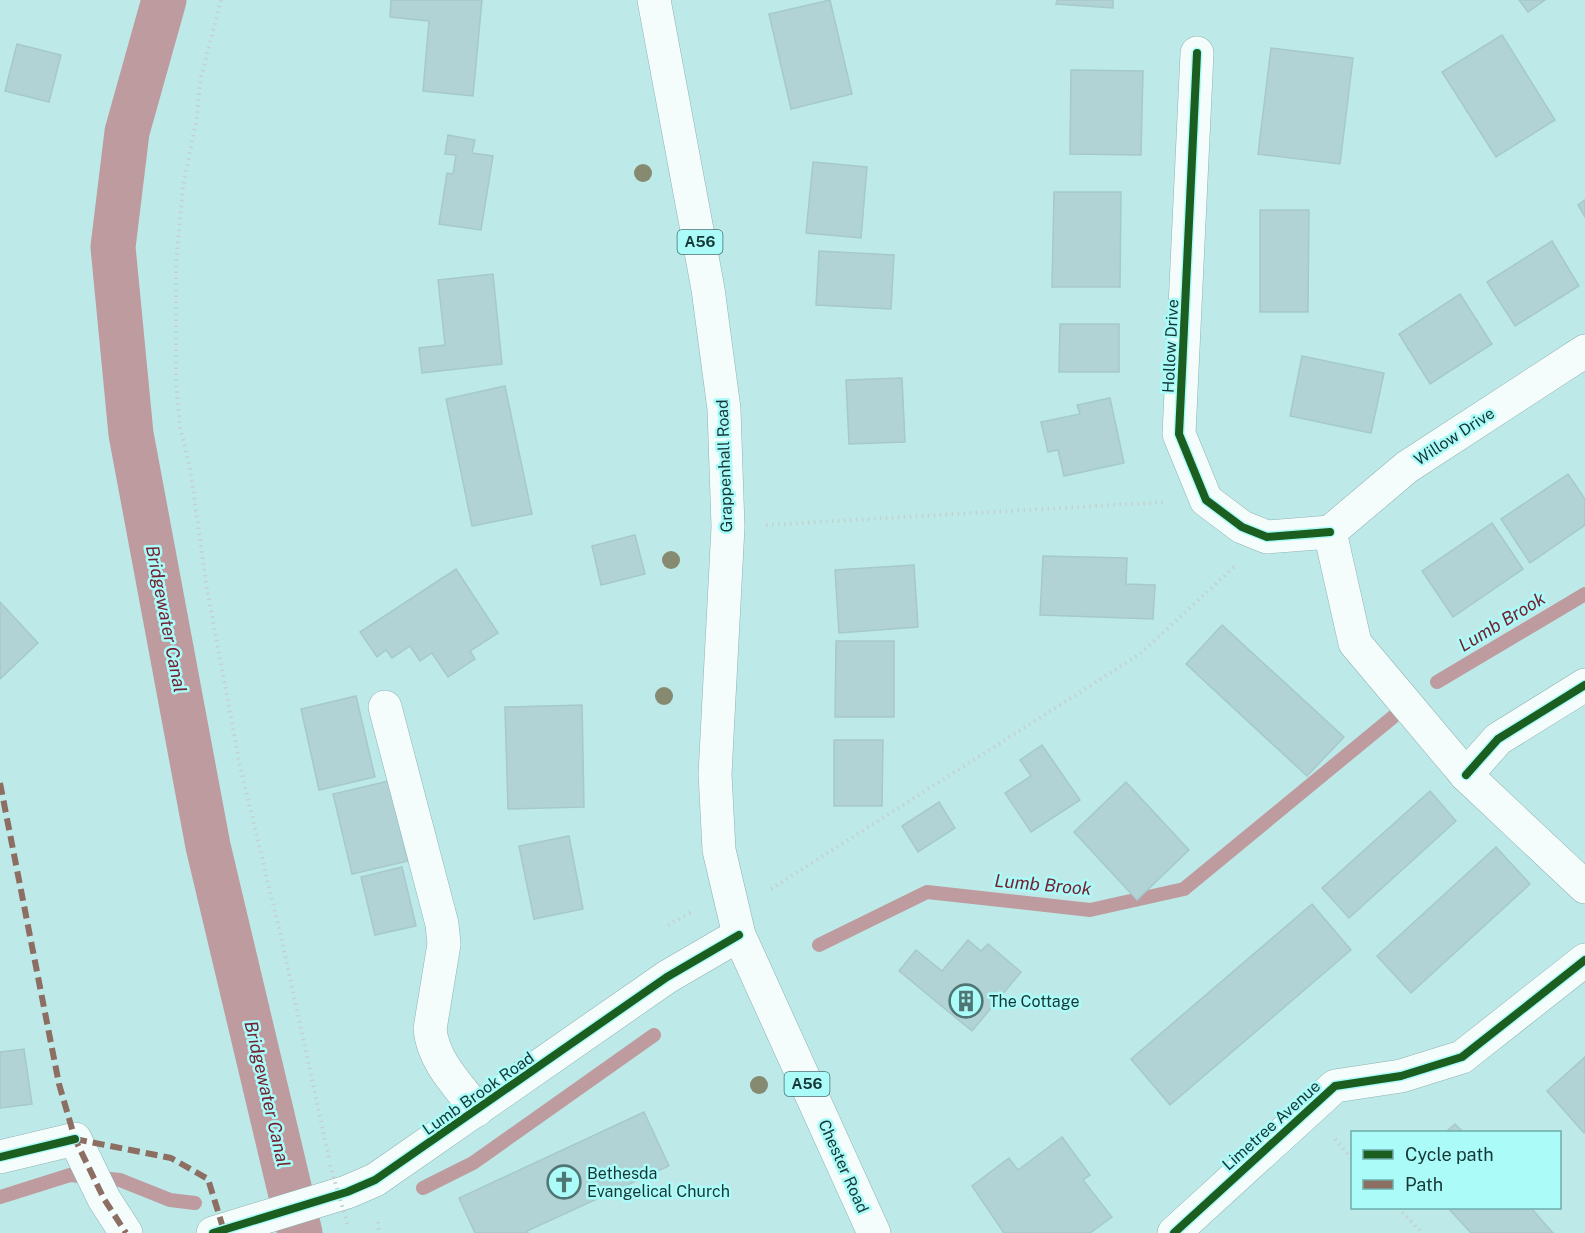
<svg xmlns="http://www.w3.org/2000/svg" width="1585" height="1233" font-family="'Public Sans',sans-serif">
  <rect width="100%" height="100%" fill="#bdeae8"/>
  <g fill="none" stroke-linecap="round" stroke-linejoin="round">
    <g stroke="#bd9b9f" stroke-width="14">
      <polyline points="1437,682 1585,594"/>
      <polyline points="819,945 927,892 1090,910 1184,889 1393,717"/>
      <polyline points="423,1188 473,1163 654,1035"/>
      <polyline points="0,1197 70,1175 120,1180 170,1200 195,1203"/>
    </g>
    <polyline stroke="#bd9b9f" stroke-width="45" points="164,0 127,132 113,247 131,434 208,846 300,1233"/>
  </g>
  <g fill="#b1d3d5" stroke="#a6c9cb" stroke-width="1.5">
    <polygon points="391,0 482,0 473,96 423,91 429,21 390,17"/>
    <polygon points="830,0 852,94 791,109 769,14"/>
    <polygon points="1057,0 1113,0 1113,8 1056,4"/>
    <polygon points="1519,0 1545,0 1528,12"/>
    <polygon points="1502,35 1555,120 1496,157 1442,72"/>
    <polygon points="17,44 61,55 49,102 5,91"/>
    <polygon points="1271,48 1353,58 1340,164 1258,154"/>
    <polygon points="1071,70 1143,71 1141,155 1070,154"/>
    <polygon points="448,135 475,140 472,153 493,156 481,230 439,224 447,173 453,174 456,155 445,154"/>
    <polygon points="813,162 867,167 861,238 806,233"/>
    <polygon points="1054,192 1121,192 1120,287 1052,287"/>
    <polygon points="1585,200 1585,217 1578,205"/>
    <polygon points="1260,210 1309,210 1308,312 1260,312"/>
    <polygon points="1552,241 1579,286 1515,326 1487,282"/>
    <polygon points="819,251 894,255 891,309 816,305"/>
    <polygon points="493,274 502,364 422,373 419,348 445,345 438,280"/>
    <polygon points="1460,294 1492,344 1430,384 1399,334"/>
    <polygon points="1060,324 1119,324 1119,372 1059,372"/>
    <polygon points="1302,356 1384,373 1371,433 1290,416"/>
    <polygon points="902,378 905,442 849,444 846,380"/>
    <polygon points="505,386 532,514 472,526 446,399"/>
    <polygon points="1110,398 1124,463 1064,476 1058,450 1048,452 1041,422 1080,414 1077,405"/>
    <polygon points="1568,474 1585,499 1585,525 1530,563 1501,519"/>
    <polygon points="1492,523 1523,569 1453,617 1422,571"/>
    <polygon points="635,535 645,574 601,585 592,546"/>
    <polygon points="1043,556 1127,558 1126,584 1155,585 1153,619 1040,615"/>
    <polygon points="914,565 918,627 839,633 835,570"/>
    <polygon points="456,569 498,633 470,651 475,659 448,677 432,653 420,661 410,646 392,658 386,650 377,657 360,632"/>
    <polygon points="0,602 38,643 0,679"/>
    <polygon points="1222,625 1344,737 1307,776 1186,664"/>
    <polygon points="836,641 894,641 894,717 835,717"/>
    <polygon points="356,696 375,777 319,790 301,709"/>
    <polygon points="582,705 584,807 508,809 505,707"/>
    <polygon points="834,740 883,740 882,806 834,806"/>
    <polygon points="1042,745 1080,800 1031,832 1005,793 1031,776 1020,760"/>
    <polygon points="389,781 408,861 352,874 333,794"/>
    <polygon points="1126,782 1189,850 1137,900 1074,832"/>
    <polygon points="1430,791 1456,821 1349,918 1322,888"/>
    <polygon points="939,802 955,828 918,852 902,826"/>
    <polygon points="569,836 583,909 534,919 519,846"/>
    <polygon points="1496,847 1530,884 1411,993 1377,956"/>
    <polygon points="402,867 416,926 375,935 361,877"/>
    <polygon points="1312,904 1351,950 1170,1105 1131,1059"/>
    <polygon points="968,940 981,951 988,944 1021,972 972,1031 899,971 916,950 942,971"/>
    <polygon points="24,1049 32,1104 0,1108 0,1052"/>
    <polygon points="1585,1057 1585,1132 1584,1133 1547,1091"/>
    <polygon points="644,1112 669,1166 527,1231 528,1233 475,1233 459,1198"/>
    <polygon points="1455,1124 1463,1132 1446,1132"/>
    <polygon points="1062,1137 1090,1175 1083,1180 1112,1217 1090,1233 1004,1233 972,1186 1009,1158 1018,1170"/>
    <polygon points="1448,1208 1531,1208 1553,1233 1471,1233"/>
  </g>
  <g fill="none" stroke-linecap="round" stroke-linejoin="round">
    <g stroke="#8eb2b0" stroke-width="34">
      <g id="minor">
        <polyline points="1197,53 1179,434 1206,500 1242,527 1267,537 1330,532"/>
        <polyline points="1330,532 1355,643 1466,775 1585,887"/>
        <polyline points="1330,532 1407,467 1585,351"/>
        <path d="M385,707L442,924L444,944L430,1029C433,1061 458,1085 477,1110"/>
        <polyline points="1466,775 1498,739 1585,685"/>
        <polyline points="0,1157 75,1139 104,1199 126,1233"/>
        <polyline points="213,1233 347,1192 375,1180 667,977 739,935"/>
        <polyline points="1174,1233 1335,1086 1401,1076 1462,1057 1585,960"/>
      </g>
    </g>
    <g stroke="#8eb2b0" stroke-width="34">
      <polyline id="major" points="654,0 708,289 724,409 728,527 715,774 719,850 739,935 874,1233"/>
    </g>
    <g stroke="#c4d1d0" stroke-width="4" stroke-dasharray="1.5 4.5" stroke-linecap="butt">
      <polyline points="221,0 200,81 197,117 183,186 176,263 176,382 180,427 190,468 207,589 240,766 282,941 329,1158"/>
      <polyline points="766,525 1166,502"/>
      <polyline points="771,889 1140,654 1234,567"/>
      <polyline points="668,925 693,911"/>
      <polyline points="1335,1139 1352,1159"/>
      <polyline points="1398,1208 1422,1233"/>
      <polyline points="378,1222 379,1233"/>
    </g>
    <use href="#minor" stroke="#f5fcfc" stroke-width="33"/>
    <use href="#major" stroke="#f5fcfc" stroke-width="33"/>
    <polyline stroke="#c4d1d0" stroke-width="4" stroke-dasharray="1.5 4.5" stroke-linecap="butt" points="330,1165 348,1226"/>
    <g stroke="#8d6e63" stroke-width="6" stroke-dasharray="12 6" stroke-linecap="butt">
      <polyline points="0,783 59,1084 75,1139 104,1199 126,1233"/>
      <polyline points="75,1139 171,1158 208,1179 224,1231"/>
    </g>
    <g stroke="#abfcf9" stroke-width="11">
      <g id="cycleway">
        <polyline points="1197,53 1179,434 1206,500 1242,527 1267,537 1330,532"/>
        <polyline points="1466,775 1498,739 1585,685"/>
        <polyline points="0,1157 75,1139"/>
        <polyline points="213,1233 347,1192 375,1180 667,977 739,935"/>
        <polyline points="1174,1233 1335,1086 1401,1076 1462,1057 1585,960"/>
      </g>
    </g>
    <use href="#cycleway" stroke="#1b5e20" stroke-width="8"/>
  </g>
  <g fill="#858a71">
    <circle cx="643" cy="173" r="9"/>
    <circle cx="671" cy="560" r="9"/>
    <circle cx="664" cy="696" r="9"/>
    <circle cx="759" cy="1085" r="9"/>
  </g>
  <defs>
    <g id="building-ring" transform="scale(1.725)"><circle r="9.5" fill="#abfcf9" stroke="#507674" stroke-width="1.5"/><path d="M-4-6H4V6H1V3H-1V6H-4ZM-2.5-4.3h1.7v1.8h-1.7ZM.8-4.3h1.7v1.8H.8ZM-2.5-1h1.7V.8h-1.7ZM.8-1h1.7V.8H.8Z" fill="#507674"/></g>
    <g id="church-ring" transform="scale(1.725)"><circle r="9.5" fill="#abfcf9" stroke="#507674" stroke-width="1.5"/><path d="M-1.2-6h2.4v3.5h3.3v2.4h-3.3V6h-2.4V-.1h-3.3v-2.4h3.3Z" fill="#507674"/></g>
  </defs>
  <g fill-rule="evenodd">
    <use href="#building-ring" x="966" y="1001"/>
    <use href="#church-ring" x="564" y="1182"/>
  </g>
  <g text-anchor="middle" stroke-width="5" stroke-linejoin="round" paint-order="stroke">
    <g fill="#abfcf9" stroke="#427270" stroke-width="1.5">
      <rect x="677.5" y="230" width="45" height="24" rx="4.5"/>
      <rect x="784.5" y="1072" width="45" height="24" rx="4.5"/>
    </g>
    <g font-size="15" font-weight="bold" fill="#153736">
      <text x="700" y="247">A56</text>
      <text x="807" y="1089">A56</text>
    </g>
    <g font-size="16" fill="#153736" stroke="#abfcf9">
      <text transform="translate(1170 346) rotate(-87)" y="6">Hollow Drive</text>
      <text transform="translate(1454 436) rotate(-33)" y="6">Willow Drive</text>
      <text transform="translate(724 466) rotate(-92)" y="6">Grappenhall Road</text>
      <text transform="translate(478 1093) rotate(-35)" y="6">Lumb Brook Road</text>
      <text transform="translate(1271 1125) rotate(-42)" y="6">Limetree Avenue</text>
      <text transform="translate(844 1166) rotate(66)" y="6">Chester Road</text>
    </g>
    <g font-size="16" fill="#153736" stroke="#abfcf9" text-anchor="start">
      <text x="989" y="1007">The Cottage</text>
      <text x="587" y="1179">Bethesda<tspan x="587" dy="18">Evangelical Church</tspan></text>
    </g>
    <g font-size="18" font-style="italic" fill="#752132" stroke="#abfcf9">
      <text transform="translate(166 619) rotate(79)" y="6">Bridgewater Canal</text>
      <text transform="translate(1502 622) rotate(-31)" y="6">Lumb Brook</text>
      <text transform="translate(1043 885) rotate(5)" y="6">Lumb Brook</text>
      <text transform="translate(267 1094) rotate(77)" y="6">Bridgewater Canal</text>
    </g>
  </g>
  <rect x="1351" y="1131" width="210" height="78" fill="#abfcf9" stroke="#6fadab" stroke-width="1.5"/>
  <rect x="1363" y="1150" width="30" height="9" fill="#1b5e20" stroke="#6fadab" stroke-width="1.5"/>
  <text x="1405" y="1161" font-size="18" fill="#153736">Cycle path</text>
  <rect x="1363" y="1180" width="30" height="9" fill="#8d6e63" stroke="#6fadab" stroke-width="1.5"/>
  <text x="1405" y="1191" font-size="18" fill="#153736">Path</text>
</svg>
